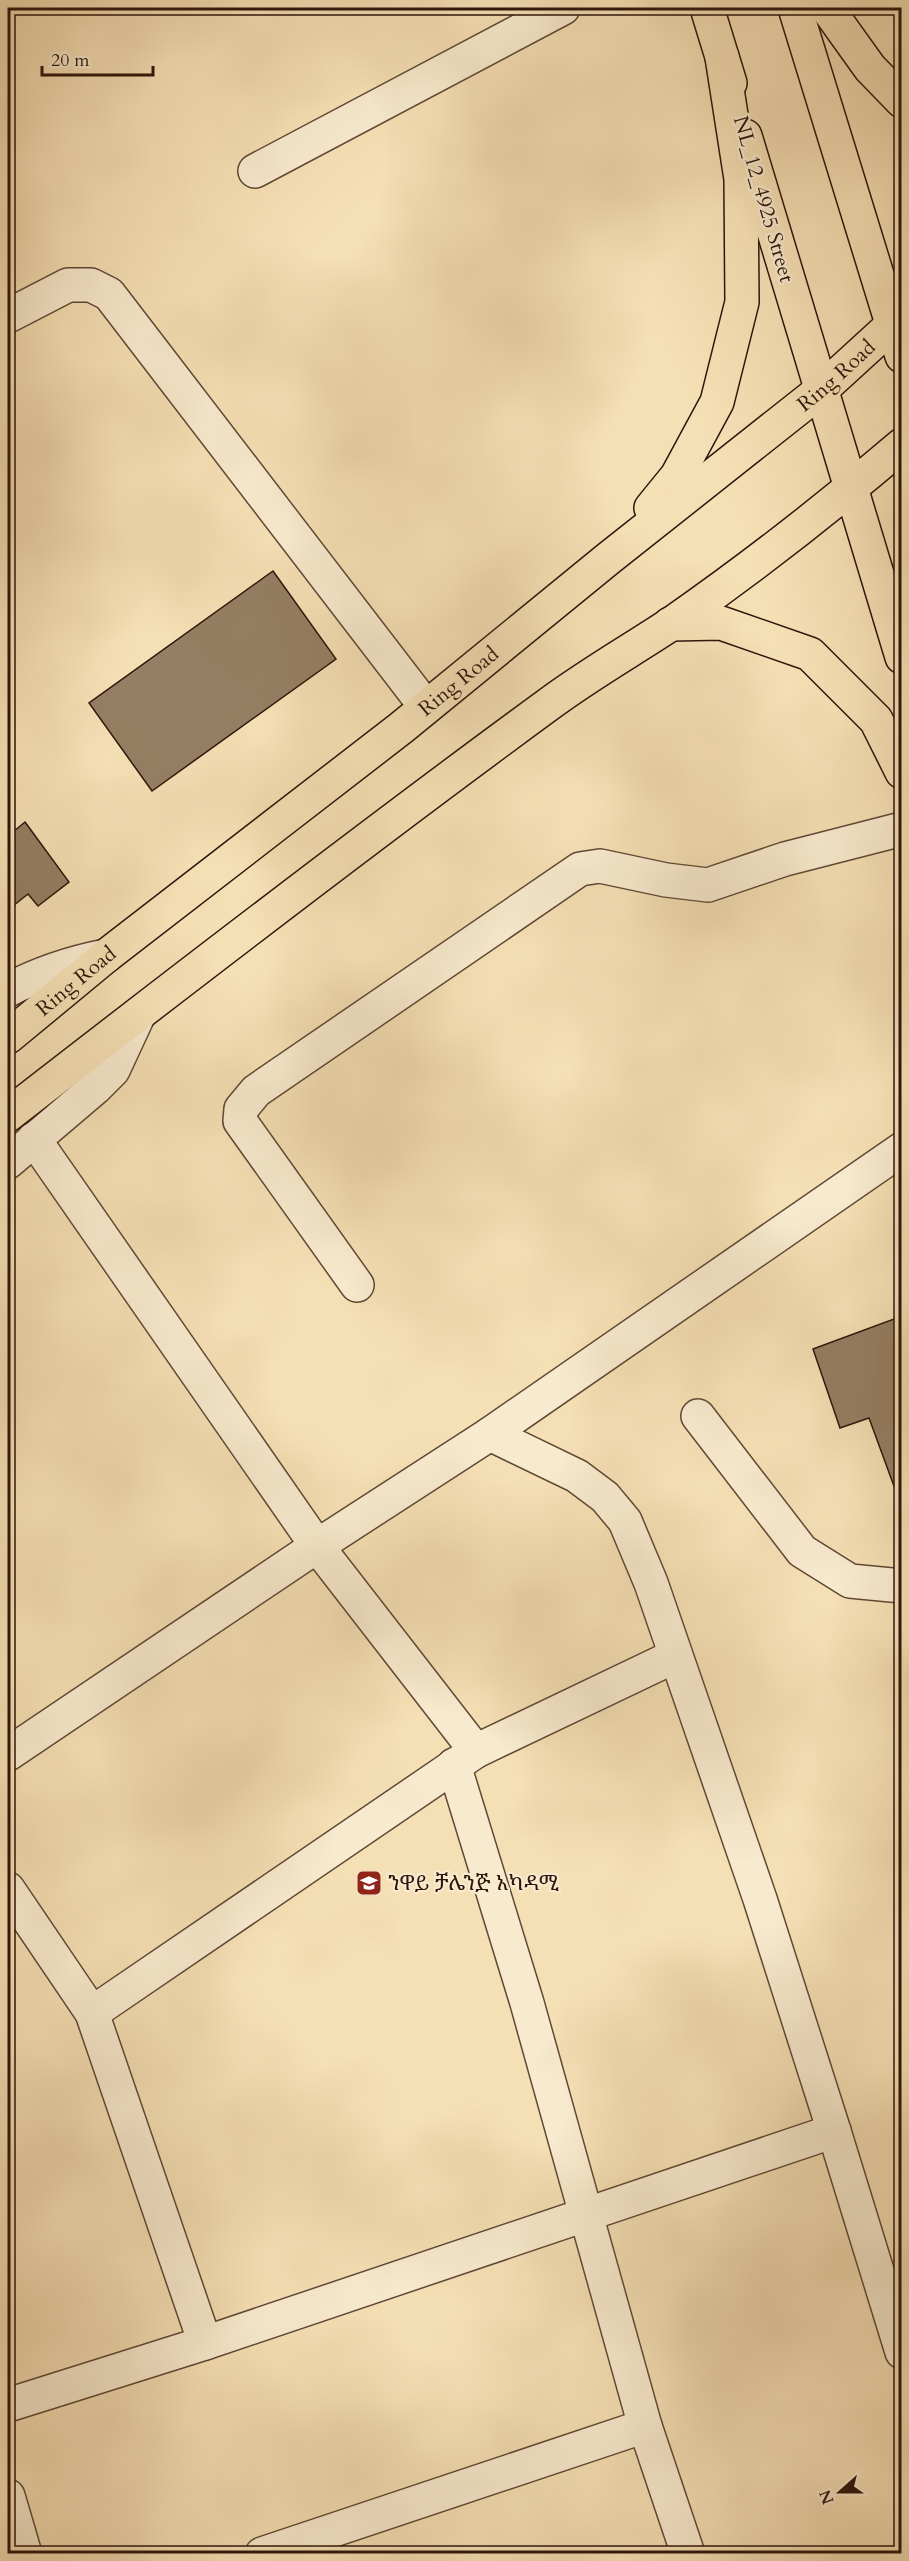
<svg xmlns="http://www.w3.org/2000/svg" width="909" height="2561" font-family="Cardo,'Noto Serif Ethiopic',serif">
  <rect width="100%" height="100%" fill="#f5dfb4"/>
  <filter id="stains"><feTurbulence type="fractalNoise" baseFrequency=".00333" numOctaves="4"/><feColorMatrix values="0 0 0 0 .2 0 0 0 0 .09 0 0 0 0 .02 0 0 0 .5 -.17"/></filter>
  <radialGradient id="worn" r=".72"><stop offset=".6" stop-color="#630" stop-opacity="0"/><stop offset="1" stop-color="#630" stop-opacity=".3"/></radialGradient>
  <g fill="#957e63" stroke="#2d150b" stroke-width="1.5">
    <polygon points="273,571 336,659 152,791 89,703"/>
    <polygon points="25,822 69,882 38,906 28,894 8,910 8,836"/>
    <polygon points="902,1316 902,1508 869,1418 840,1428 813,1349"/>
  </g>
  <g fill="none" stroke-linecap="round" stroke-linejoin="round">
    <g stroke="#5f4835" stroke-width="36">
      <g id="minor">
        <polyline points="255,171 563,8"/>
        <polyline points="8,316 68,285 91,285 109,294 426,707"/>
        <path d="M8,990C40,973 70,963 106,956"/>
        <polyline points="34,1139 317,1546 476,1751"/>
        <polyline points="8,1162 95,1088 113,1070 139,1014"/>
        <polyline points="357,1285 240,1121 241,1109 256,1091 580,869 600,866 666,880 708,885 785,859 902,829"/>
        <polyline points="698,1416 802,1551 850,1581 902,1586"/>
        <polyline points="490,1434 577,1476 605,1497 625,1521 651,1583 760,1899 834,2131 902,2352"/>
        <polyline points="8,1754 317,1546 490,1434 902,1149"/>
        <polyline points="454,1765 527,2003 645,2426 688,2554"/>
        <polyline points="8,1889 92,2013 205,2343"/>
        <polyline points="92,2013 476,1751 675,1656"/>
        <polyline points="8,2405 205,2343 834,2131"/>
        <polyline points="8,2496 25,2554"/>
        <polyline points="262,2554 645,2426"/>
      </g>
    </g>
    <g stroke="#2d150b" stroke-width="36">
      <g id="major">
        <polyline points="707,8 730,83"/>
        <polyline points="795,8 902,356"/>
        <polyline points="745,136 902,657"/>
      </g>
    </g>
    <g stroke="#2d150b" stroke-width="36">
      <g id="highway">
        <polyline points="827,8 870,68 902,101"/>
        <polyline points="651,508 677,476 717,402 742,302 741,179 722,57"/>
        <polyline points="670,624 721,623 810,654 876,720 902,772"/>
        <path id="s1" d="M8,1037L106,956L401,728L609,558L820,391L902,316"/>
        <path d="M8,1115C187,976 366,838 549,704C588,675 630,651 671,624C750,569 828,508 902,445"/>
      </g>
    </g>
    <use href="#minor" stroke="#f8eace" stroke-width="33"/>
    <use href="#major" stroke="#f5dfb4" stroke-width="33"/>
    <use href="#highway" stroke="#f5dfb4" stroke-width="33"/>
  </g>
  <defs>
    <g id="school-square" transform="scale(1.35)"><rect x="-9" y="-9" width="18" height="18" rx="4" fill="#8f2418" stroke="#f8eace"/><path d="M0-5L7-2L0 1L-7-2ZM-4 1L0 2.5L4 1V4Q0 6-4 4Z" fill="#fff"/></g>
  </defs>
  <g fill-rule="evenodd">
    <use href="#school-square" x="369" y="1883"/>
  </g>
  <g text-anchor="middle" stroke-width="4.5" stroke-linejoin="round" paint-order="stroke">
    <g font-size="21" fill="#2d150b" stroke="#f8eace">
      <text transform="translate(764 199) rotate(74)" y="7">NL_12_4925 Street</text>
      <text dy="7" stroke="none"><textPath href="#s1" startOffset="1060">Ring Road</textPath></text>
      <text dy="7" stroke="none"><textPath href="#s1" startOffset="574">Ring Road</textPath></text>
      <text dy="7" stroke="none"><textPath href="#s1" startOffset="88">Ring Road</textPath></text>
    </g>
    <g font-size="21" fill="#2d150b" stroke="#f8eace" text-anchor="start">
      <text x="388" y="1890">ንዋይ ቻሌንጅ አካዳሚ</text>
    </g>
  </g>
  <rect width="909" height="2561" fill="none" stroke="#f5dfb4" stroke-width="30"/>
  <rect x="9" y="9" width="891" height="2543" fill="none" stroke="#2d150b" stroke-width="3"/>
  <rect x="15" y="15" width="879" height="2531" fill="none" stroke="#2d150b" stroke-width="1.5"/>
  <g transform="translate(840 2492) rotate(249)" stroke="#f8eace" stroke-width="4.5" paint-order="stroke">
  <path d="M0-4.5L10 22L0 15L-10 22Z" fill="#2d150b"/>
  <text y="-9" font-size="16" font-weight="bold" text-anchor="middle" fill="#2d150b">N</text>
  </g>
  <path d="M42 66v9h111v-9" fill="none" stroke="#2d150b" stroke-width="3"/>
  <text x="51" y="66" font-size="18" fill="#2d150b" stroke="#f8eace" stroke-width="4.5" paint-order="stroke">20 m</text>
  <rect width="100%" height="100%" filter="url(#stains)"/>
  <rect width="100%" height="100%" fill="url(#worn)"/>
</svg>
